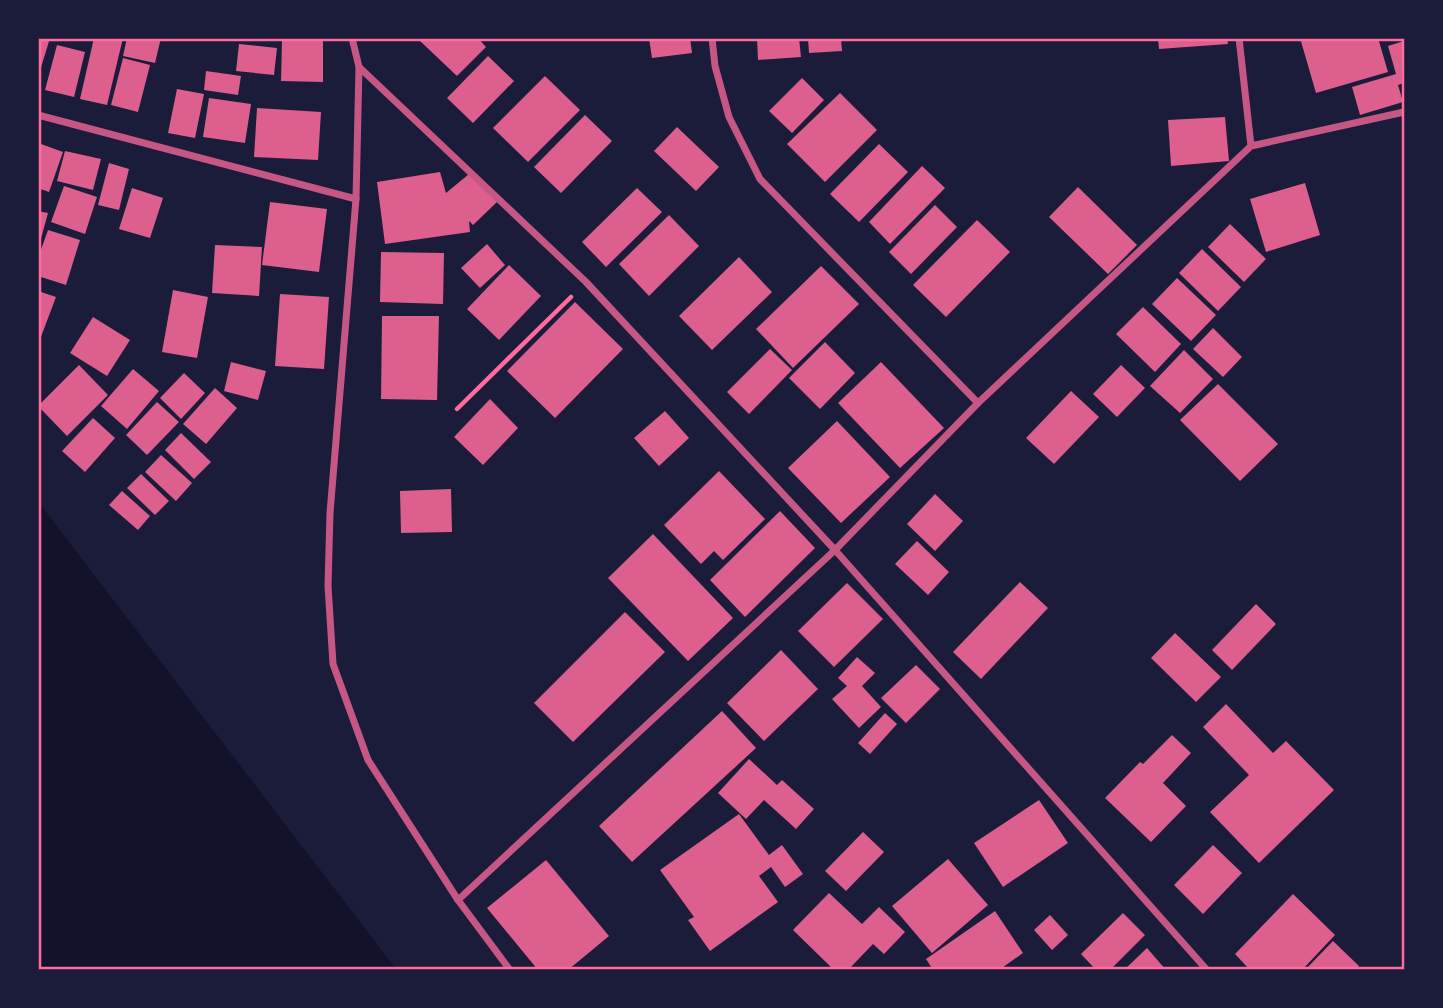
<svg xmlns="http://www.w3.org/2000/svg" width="1443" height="1008" font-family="'Alegreya Sans',sans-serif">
  <rect width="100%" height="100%" fill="#1b1b3a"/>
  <polygon fill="#12122b" points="38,503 39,503 396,969 39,969"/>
  <g fill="#dd5f8e">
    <polygon points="38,38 50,38 39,74 38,74"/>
    <polygon points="94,38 123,38 107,105 80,99"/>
    <polygon points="127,38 161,38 155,63 123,56"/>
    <polygon points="422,38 478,38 486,47 457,76 420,41"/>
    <polygon points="649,38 690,38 692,53 652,58"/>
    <polygon points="757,38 799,38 801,57 758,60"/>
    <polygon points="808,38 841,38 842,51 809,53"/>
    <polygon points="1158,38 1227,38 1228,44 1159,49"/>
    <polygon points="1300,38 1378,38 1388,72 1316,93"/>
    <polygon points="282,40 323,41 323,82 281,81"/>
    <polygon points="1404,41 1404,83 1398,85 1403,102 1360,115 1352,87 1396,74 1388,46"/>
    <polygon points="239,44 277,48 274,75 236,71"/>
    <polygon points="57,45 85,52 74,97 45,90"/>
    <polygon points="488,56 514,81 473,123 447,98"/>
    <polygon points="123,58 150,65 138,112 111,105"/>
    <polygon points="206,71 241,76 238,95 204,90"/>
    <polygon points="545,76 580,110 528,162 493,128"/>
    <polygon points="802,78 824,100 792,133 769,111"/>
    <polygon points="177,89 204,94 195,138 168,133"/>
    <polygon points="840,93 877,130 825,182 787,144"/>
    <polygon points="209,98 251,104 245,143 203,137"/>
    <polygon points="257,108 321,112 318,160 254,157"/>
    <polygon points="585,115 612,141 561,193 534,167"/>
    <polygon points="1225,117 1229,161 1171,166 1168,120"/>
    <polygon points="677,127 719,167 696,191 654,151"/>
    <polygon points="41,144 63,152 49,192 38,188 38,151"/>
    <polygon points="879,144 908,172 859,222 830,194"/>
    <polygon points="65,151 101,159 93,190 57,181"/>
    <polygon points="109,163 129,169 119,210 98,205"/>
    <polygon points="922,166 945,188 890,244 869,222"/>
    <polygon points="440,172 446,193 469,174 497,202 473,225 469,221 470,232 385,244 377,182"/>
    <polygon points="1305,183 1320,235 1266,252 1250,199"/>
    <polygon points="64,186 97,197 85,234 51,222"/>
    <polygon points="1078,187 1137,245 1108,274 1049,217"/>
    <polygon points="132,188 163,198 150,238 119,229"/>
    <polygon points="637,188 662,212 606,267 582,242"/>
    <polygon points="270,202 327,209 319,272 262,265"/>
    <polygon points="935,205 957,227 911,274 889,252"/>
    <polygon points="38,211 48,213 39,246 38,246"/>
    <polygon points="669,215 699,246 649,296 619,264"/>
    <polygon points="977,220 1010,252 946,317 913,285"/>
    <polygon points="1230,224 1266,259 1244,282 1208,247"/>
    <polygon points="48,230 80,240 66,285 38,276 38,258"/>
    <polygon points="487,244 505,265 480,288 461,268"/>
    <polygon points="215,245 262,247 259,296 212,293"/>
    <polygon points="1202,249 1241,287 1218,311 1179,273"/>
    <polygon points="381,252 444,253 443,304 380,302"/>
    <polygon points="739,257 772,292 712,350 679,316"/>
    <polygon points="509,265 541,296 499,340 467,309"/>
    <polygon points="821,266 859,304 793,368 756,329"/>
    <polygon points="1177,278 1216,315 1191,341 1152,304"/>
    <polygon points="173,290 208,297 197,358 162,352"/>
    <polygon points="38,291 56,297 39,342 38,342"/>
    <polygon points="280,294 329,297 324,369 275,366"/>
    <polygon points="575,302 623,349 555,418 507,371"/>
    <polygon points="1143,307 1181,344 1155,372 1116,334"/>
    <polygon points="382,316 439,316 437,400 381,399"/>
    <polygon points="93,317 130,340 107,376 70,353"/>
    <polygon points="1213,328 1242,357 1223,377 1193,349"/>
    <polygon points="825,342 855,373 820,409 789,378"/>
    <polygon points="770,349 792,370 749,414 727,392"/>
    <polygon points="1184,350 1213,379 1180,413 1150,386"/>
    <polygon points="231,362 266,371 258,400 224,391"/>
    <polygon points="881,362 944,428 900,468 838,403"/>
    <polygon points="79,365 108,395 67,436 38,406"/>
    <polygon points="1121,365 1145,388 1117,417 1093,394"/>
    <polygon points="133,369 159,391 127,429 101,406"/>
    <polygon points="184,373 205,393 181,419 160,398"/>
    <polygon points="1218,384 1278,444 1240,481 1180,420"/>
    <polygon points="215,388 237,408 206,444 183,424"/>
    <polygon points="1071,391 1099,417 1054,464 1026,438"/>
    <polygon points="490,399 518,428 483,465 454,437"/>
    <polygon points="157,402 179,422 147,455 126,435"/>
    <polygon points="665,411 689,438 659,466 634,438"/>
    <polygon points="93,418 115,438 85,472 62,451"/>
    <polygon points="837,421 890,477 841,523 788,468"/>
    <polygon points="181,433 211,462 194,479 165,450"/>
    <polygon points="161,455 192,483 176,501 145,472"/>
    <polygon points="719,471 765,519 723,560 714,551 701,564 664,525"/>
    <polygon points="141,474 169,501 155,515 127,488"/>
    <polygon points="451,489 452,532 401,533 400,491"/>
    <polygon points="122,491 150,516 138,530 109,505"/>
    <polygon points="935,494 963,521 935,551 907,524"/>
    <polygon points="780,511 815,548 745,617 710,580"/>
    <polygon points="653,534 733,618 688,661 608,578"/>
    <polygon points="917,541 949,572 928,595 895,564"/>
    <polygon points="1020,582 1048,608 981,679 953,652"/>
    <polygon points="847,583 883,619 834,667 798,631"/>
    <polygon points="1256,604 1276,624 1232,670 1212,650"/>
    <polygon points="625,612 665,652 573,742 534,703"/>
    <polygon points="1175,633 1221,677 1196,702 1151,658"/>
    <polygon points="781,650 818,689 764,741 727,703"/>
    <polygon points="857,657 875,673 862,686 881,707 859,728 832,699 847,686 838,678"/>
    <polygon points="916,665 940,689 906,723 881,698"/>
    <polygon points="1226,704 1273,753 1286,741 1334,790 1259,863 1210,812 1249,775 1203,727"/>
    <polygon points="722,711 756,748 632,862 599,826"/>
    <polygon points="885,713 897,724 870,754 858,743"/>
    <polygon points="1172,735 1191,753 1163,783 1186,806 1151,842 1105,798 1140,762 1143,764"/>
    <polygon points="749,759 777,785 782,780 814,809 796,829 764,800 746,819 718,793"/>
    <polygon points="1039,800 1068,843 1003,887 974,843"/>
    <polygon points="739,814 769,855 782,845 803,874 785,887 771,867 759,876 778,902 710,951 688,920 694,917 660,870"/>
    <polygon points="863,832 884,852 846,891 825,871"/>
    <polygon points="1213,845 1242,873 1203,914 1174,885"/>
    <polygon points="948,859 988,905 932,953 892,906"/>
    <polygon points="546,860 609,936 568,970 538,970 487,908"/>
    <polygon points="829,893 862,924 879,907 905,932 884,954 873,944 848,970 834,970 793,930"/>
    <polygon points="1293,894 1335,935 1302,970 1250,970 1235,954"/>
    <polygon points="995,911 1023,953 999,970 933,970 926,959"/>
    <polygon points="1123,913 1145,935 1110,970 1096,970 1081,954"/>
    <polygon points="1050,915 1068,935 1052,950 1034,930"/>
    <polygon points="1333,941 1359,966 1355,970 1305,970"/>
    <polygon points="1147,948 1166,970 1124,970"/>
  </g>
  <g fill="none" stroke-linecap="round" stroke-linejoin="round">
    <polyline stroke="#ff6b9d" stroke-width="4.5" points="457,409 571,297"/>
    <g stroke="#c65784" stroke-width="7">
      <polyline points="352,38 359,67 586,282 835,550 1207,970"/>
      <polyline points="712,38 715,66 729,117 760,179 978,403"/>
      <polyline points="1239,38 1251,146"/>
      <polyline points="38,115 356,199 359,67"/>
      <polyline points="356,199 330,513 328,586 333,664 368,760 458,900 510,970"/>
      <polyline points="458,900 835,550 978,403 1251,146 1404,112"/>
    </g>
  </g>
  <rect width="1443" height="1008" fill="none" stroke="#1b1b3a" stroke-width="80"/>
  <rect x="40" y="40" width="1363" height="928" fill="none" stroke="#ff6b9d" stroke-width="2.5"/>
</svg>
